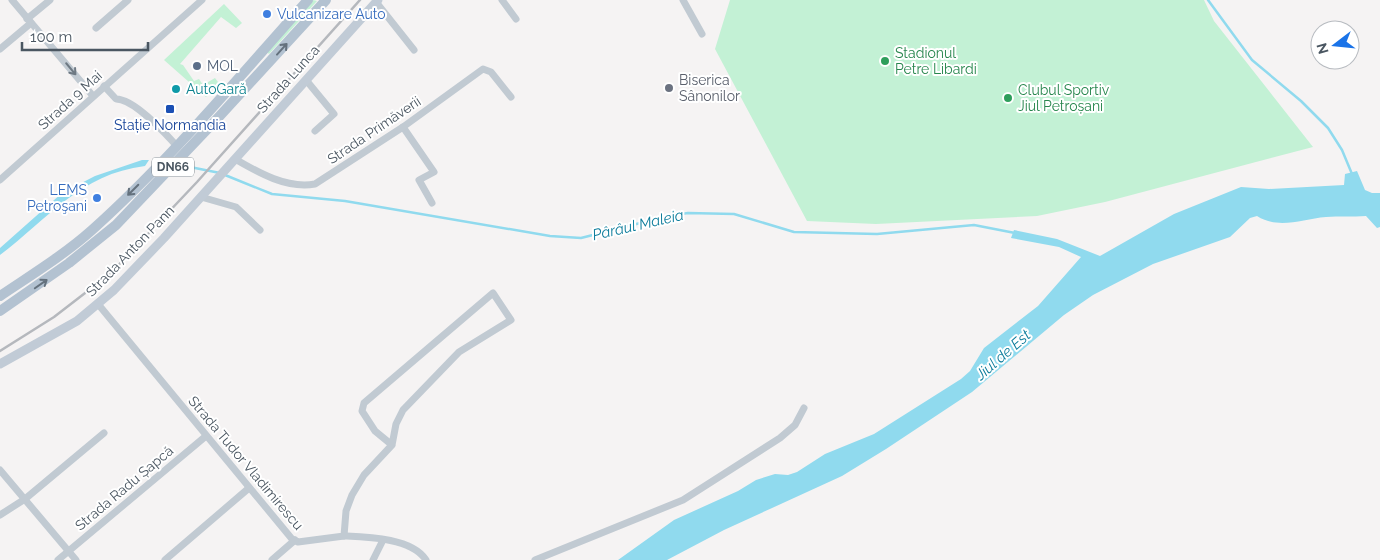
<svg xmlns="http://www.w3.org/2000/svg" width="1380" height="560" font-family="Raleway,sans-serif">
  <rect width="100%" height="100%" fill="#f5f3f3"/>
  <g fill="#c3f1d5">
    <polygon points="313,0 317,1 269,54 267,52"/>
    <polygon points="730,0 1204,0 1214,21 1313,147 1105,202 1037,216 876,224 807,221 715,49"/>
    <polygon points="224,4 242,23 236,28 221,17 180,64 183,65 194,81 199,79 203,85 215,78 218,82 206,97 164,60"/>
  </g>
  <g fill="#90daee">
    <path d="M142,160H149L145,166C80,174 48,219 0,255V248L62,193L95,176Z"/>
    <path d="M1357,171L1365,190L1372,193H1380V227L1377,228L1366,216C1353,217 1339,216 1326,217C1302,219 1279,230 1257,216L1250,218L1230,237L1153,264L1093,295L1064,315L972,392L886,449L842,476L724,530L667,560H618L674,520L738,491L756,480L775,474L788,475L797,472L825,454L874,434L961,379L970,371L984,348L1038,306L1081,257L1059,247L1011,238L1014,230L1057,239L1100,256L1174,214L1241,187L1269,189L1344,185L1345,174Z"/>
  </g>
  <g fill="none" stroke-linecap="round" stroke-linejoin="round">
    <g stroke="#90daee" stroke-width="2.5">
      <polyline points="1208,0 1252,60 1301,101 1328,128 1342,150 1352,174"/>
      <polyline points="190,167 220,173"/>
      <polyline points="225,175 272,194 345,201 550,236 581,238 668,216 688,213 734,214 794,232 877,234 974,225 1015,233"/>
    </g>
    <g stroke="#c1cad2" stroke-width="7">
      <polyline points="12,0 93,96"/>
      <polyline points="502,0 516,19"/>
      <polyline points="683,0 702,34"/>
      <polyline points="376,2 414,50"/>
      <polyline points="27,19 50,0"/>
      <polyline points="96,28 128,0"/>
      <polyline points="0,49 31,23"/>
      <polyline points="306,80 334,114 315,131"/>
      <path d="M104,86L116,99C134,99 164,132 176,145"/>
      <polyline points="403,127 434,172 419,180 432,203"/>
      <path d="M235,159C259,173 287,189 315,184L403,127L483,69L491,72L511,97"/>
      <polyline points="0,180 202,0"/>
      <polyline points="201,197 236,207 260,230"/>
      <polyline points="98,304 292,539 298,542 344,536 346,511 352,495 364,475 392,445 396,424 403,410 459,352 511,320 493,293 364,403 362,411 375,431 392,445"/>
      <polyline points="0,470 76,560"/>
      <polyline points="0,515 25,499 104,433"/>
      <path d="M344,536C368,537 412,538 426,560"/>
      <polyline points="58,560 206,436"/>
      <polyline points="165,560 249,488"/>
      <polyline points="272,560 295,540"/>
      <polyline points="373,560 383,540"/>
      <polyline points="535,560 683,500 780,438 795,425 804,408"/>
    </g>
    <polyline stroke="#c1cbd6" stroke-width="9" points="0,364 77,321 114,290 164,238 378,0"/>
    <g stroke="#b3c2d1" stroke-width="10">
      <path d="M0,296C31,275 64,255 92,230C170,160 238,78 308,0"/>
      <polyline points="0,311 69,263 116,225 216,120 326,0"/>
    </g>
    <polyline stroke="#b5b8bd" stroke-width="2.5" points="0,351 54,317 111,273 197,182 360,0"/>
  </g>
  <defs><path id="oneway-shaft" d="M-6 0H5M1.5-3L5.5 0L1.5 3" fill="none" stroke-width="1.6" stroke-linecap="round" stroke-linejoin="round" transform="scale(1.25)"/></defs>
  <g stroke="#64717d">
    <use href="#oneway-shaft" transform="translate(282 49) rotate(-48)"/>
    <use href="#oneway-shaft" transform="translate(133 190) rotate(135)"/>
    <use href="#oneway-shaft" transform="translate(41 284) rotate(-35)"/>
  </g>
  <use stroke="#6e7983" href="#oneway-shaft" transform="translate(71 69) rotate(50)"/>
  <g fill="#3f7fe0" stroke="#fff" stroke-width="2">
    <circle cx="267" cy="14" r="5"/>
    <circle cx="97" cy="198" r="5"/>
  </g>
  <g fill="#2e9e5b" stroke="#fff" stroke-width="2">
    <circle cx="885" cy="61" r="5"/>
    <circle cx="1008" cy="98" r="5"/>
  </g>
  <circle fill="#5c6f8a" stroke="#fff" stroke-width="2" cx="197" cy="66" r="5"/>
  <circle fill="#6b7280" stroke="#fff" stroke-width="2" cx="669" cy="88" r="5"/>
  <circle fill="#0f9aa8" stroke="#fff" stroke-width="2" cx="176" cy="89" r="5"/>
  <rect fill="#1a4fb4" stroke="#fff" stroke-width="2" x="165" y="104" width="10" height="10" rx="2.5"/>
  <g text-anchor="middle" stroke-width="4" stroke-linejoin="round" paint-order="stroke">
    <rect fill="#fff" stroke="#808990" stroke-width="1" x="152" y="157.5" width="42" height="19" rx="4"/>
    <g font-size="12" font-weight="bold" fill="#4a5661">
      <text x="173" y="171">DN66</text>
    </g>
    <g font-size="14" fill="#366cbe" stroke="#fff" text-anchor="start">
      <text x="277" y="19">Vulcanizare Auto</text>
      <text x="87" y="195" text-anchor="end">LEMS<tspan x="87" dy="16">Petroşani</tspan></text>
    </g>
    <g font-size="14" fill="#27864d" stroke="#fff" text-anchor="start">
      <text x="895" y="58">Stadionul<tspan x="895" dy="16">Petre Libardi</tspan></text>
      <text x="1018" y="95">Clubul Sportiv<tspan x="1018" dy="16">Jiul Petroșani</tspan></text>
    </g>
    <g font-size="14" fill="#4e5e75" stroke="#fff" text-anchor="start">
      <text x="207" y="71">MOL</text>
    </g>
    <g font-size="14" fill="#4a5661" stroke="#fff">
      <text transform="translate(288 79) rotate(-48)" y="5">Strada Lunca</text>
      <text transform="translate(70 100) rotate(-42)" y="5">Strada 9 Mai</text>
      <text transform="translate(374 130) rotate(-34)" y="5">Strada Primăverii</text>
      <text transform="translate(130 251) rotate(-46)" y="5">Strada Anton Pann</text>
      <text transform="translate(246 463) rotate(50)" y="5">Strada Tudor Vladimirescu</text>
      <text transform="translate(124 488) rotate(-40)" y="5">Strada Radu Șapcă</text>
    </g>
    <g font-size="14" fill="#5b616d" stroke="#fff" text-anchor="start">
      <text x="679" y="85">Biserica<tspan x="679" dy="16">Sânonilor</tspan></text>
    </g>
    <g font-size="14" fill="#0d838f" stroke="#fff" text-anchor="start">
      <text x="186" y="94">AutoGară</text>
    </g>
    <g font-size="14" fill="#164399" stroke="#fff">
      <text x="170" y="130">Stație Normandia</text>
    </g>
    <g font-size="15" font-style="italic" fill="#0c7c9b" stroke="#fff">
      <text transform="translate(638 225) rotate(-13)" y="5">Pârâul Maleia</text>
      <text transform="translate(1003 355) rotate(-41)" y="5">Jiul de Est</text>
    </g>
  </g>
  <g transform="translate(1335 45) rotate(254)"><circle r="24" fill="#ffffff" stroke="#b7bbc0"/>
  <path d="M0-4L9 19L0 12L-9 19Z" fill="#1a73e8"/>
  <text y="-8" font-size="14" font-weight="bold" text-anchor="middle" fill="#4a5661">N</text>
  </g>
  <path d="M22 42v8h126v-8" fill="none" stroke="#4a5661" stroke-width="2.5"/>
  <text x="30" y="42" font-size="15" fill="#4a5661" stroke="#ffffff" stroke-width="4" paint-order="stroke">100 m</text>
</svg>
